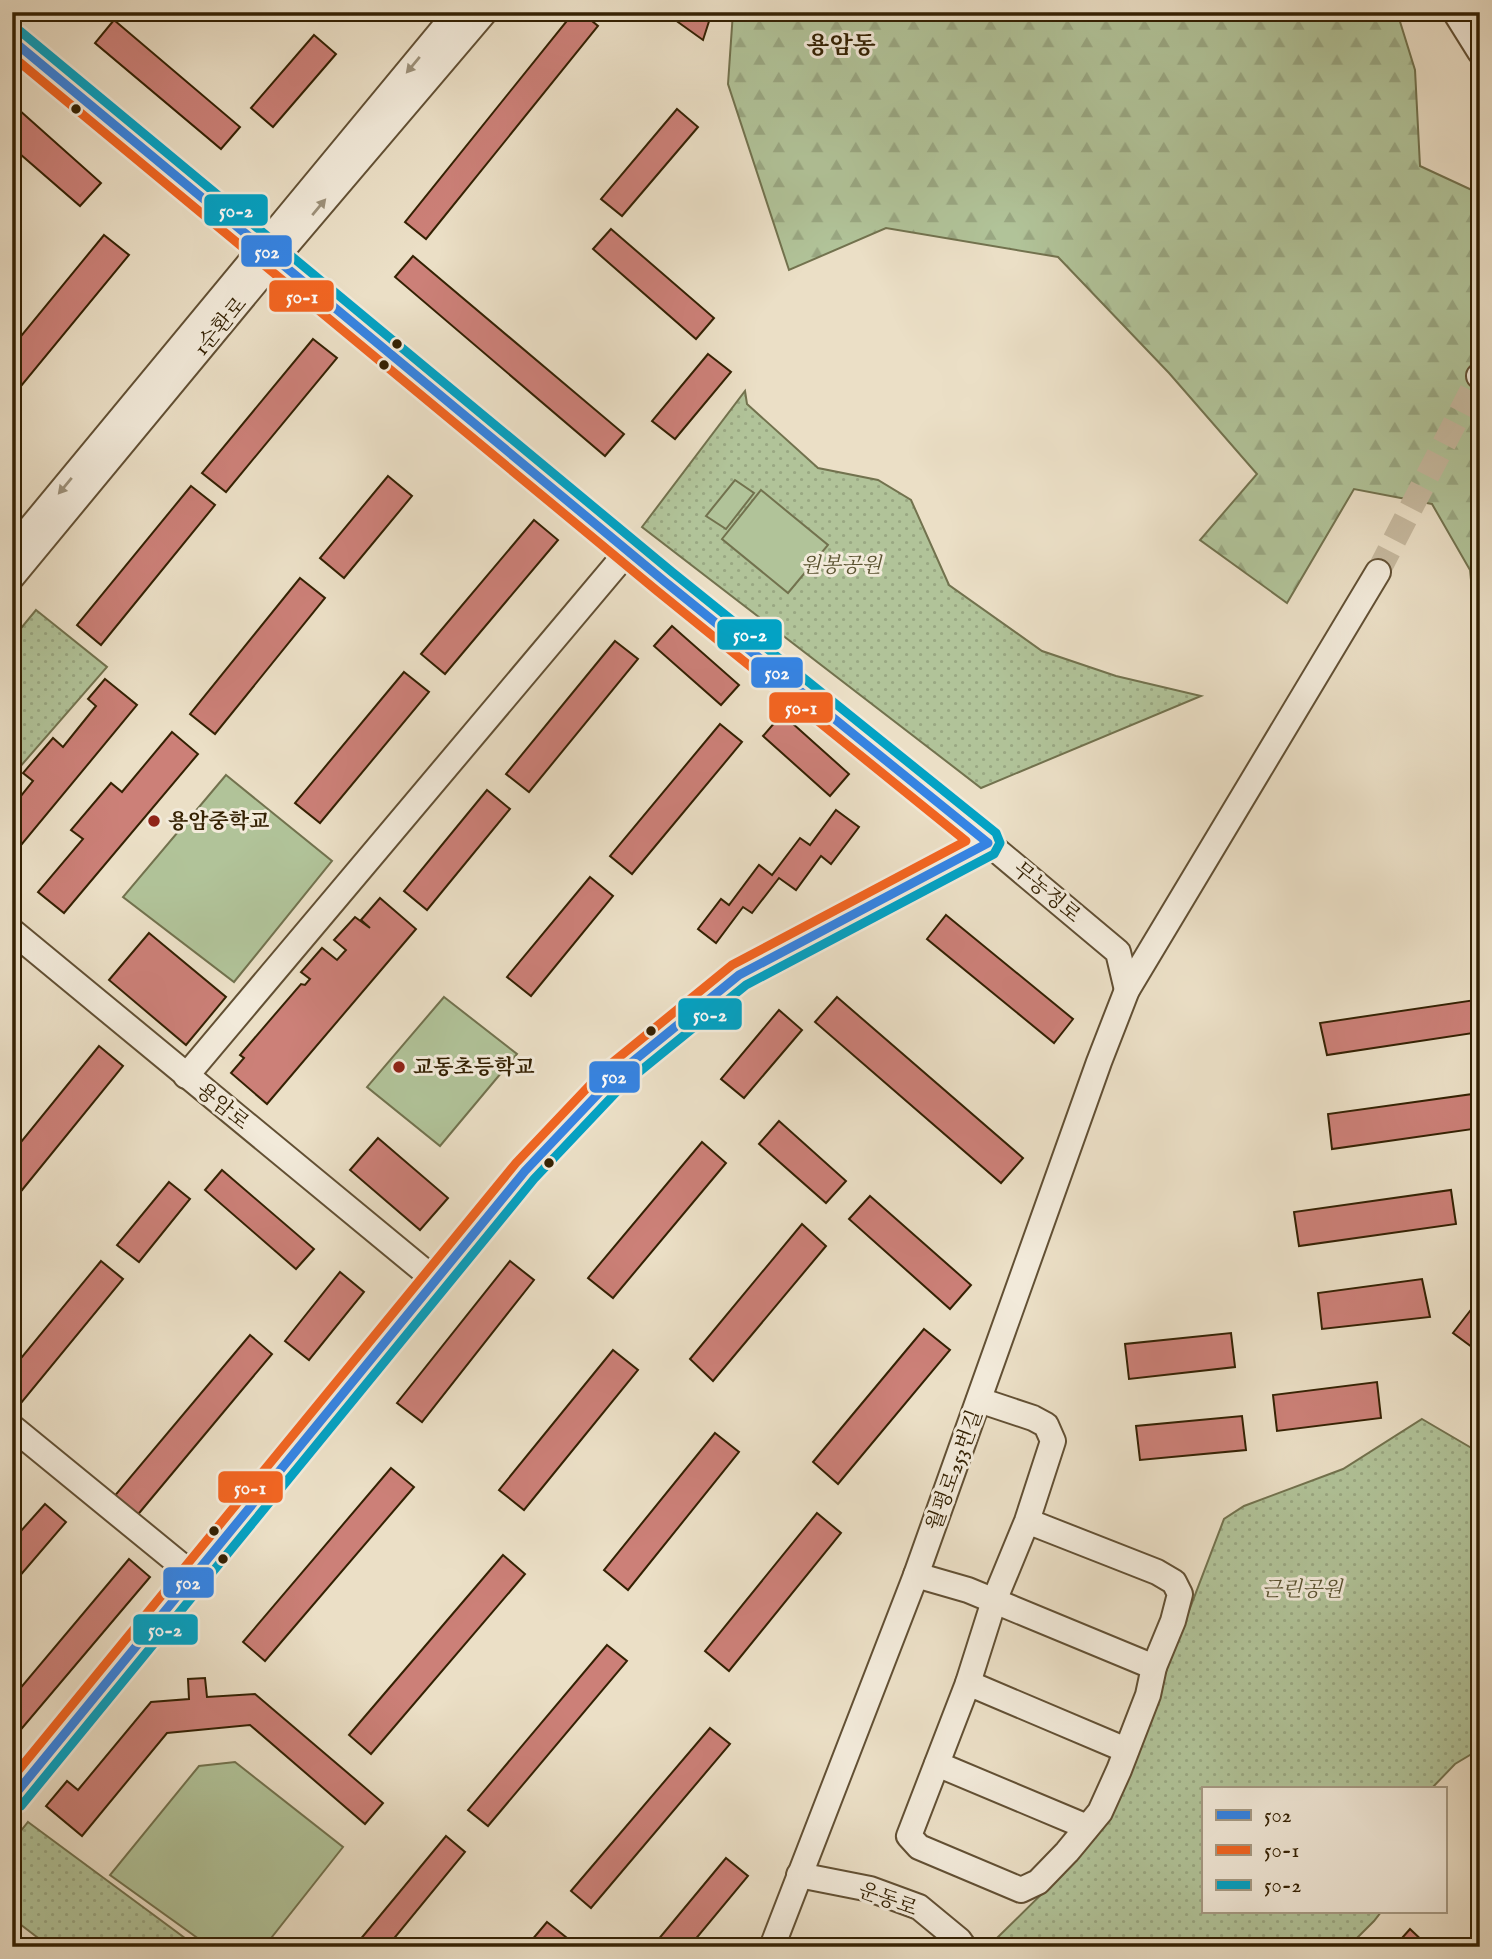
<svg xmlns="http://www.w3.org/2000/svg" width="1492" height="1959" font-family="'IM FELL English','Noto Serif KR',serif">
  <defs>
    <pattern id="forest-firs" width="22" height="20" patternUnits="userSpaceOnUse" patternTransform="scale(1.75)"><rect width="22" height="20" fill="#b1c399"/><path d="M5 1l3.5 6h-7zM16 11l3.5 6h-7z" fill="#99a782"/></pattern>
    <pattern id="park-dots" width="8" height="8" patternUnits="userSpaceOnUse" patternTransform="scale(1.75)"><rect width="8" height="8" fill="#b1c399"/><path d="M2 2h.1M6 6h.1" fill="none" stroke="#99a782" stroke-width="1.8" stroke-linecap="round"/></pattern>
  </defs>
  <rect width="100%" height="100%" fill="#ebdfc6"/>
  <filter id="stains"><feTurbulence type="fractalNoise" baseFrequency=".00286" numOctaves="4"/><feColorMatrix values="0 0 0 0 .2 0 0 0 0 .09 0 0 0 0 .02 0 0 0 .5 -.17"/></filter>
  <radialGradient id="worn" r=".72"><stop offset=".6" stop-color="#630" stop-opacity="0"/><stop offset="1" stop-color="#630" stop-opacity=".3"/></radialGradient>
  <polygon fill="url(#forest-firs)" stroke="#72724e" stroke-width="2" points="733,12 1397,12 1415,70 1420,166 1474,191 1480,241 1480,603 1474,610 1470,570 1432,504 1354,489 1287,603 1200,540 1257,474 1169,373 1058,257 886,228 789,270 728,84"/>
  <g fill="url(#park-dots)" stroke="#72724e" stroke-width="2">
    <polygon points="745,391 747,404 818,468 878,480 911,500 949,585 1042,651 1116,676 1201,696 981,788 642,527"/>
    <polygon points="36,610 107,667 12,776 12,639"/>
    <polygon points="1422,1419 1480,1453 1480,1749 1455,1764 1431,1789 1203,1789 1203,1912 1381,1912 1374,1921 1348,1947 1012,1947 1013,1944 998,1937 1060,1876 1153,1705 1224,1519 1244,1506 1343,1469"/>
    <polygon points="28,1822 197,1947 50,1947 12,1918 12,1842"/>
  </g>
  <g fill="#b1c399" stroke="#72724e" stroke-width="2">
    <polygon points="735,480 754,493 726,529 706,516"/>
    <polygon points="761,490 828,545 788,593 722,539"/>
    <polygon points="226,775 332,861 234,982 123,897"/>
    <polygon points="444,997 517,1054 440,1146 367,1087"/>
    <polygon points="235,1762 343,1847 264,1947 210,1947 110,1875 199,1766"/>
  </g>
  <g fill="#cc8078" stroke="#342103" stroke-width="2">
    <polygon points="574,12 581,12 598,26 426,239 405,222"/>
    <polygon points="664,12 712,12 703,40"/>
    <polygon points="114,20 240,127 221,149 95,43"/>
    <polygon points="314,35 336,54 273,127 251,108"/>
    <polygon points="18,109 101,183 80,206 12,147 12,115"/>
    <polygon points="677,109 698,127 622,216 601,199"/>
    <polygon points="611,229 714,318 696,339 593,249"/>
    <polygon points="104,235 129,255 12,397 12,347"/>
    <polygon points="413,256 624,434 605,456 395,277"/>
    <polygon points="313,339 337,358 226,492 202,473"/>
    <polygon points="708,354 731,372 675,439 652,421"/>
    <polygon points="388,476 412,496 344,578 320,558"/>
    <polygon points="191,486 215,505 101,645 77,625"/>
    <polygon points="534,520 558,540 445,674 421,654"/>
    <polygon points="300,578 325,598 215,734 190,714"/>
    <polygon points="672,626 739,685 721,705 654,646"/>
    <polygon points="615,641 638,659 529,792 506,774"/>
    <polygon points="404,672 429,692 320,823 295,803"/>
    <polygon points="105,679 137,705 12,856 12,807 33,781 23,773 53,738 63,747 96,706 88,699"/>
    <polygon points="782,714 849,774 830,796 763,736"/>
    <polygon points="720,724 742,742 632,874 610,856"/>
    <polygon points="172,732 198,754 64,913 38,892 83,839 71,830 111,783 122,792"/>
    <polygon points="487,790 510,809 427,910 404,891"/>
    <polygon points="836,810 859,827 831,864 821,856 796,890 779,878 752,913 743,907 716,943 698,929 721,899 729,905 759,865 772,875 800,838 810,845"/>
    <polygon points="590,877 613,896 531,996 507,977"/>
    <polygon points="380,898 416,929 267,1104 231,1073 244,1058 240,1055 301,984 305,985 310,979 301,972 322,948 337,960 346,950 334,940 355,917 370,928 361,920"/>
    <polygon points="946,915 1073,1019 1054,1043 927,939"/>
    <polygon points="149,933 226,997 186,1045 109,980"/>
    <polygon points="837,997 1023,1158 1001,1183 815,1022"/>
    <polygon points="1475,1000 1480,1021 1480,1032 1327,1055 1320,1023"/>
    <polygon points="779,1010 802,1030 744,1098 721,1079"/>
    <polygon points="99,1046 123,1066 18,1195 12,1190 12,1153"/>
    <polygon points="1480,1093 1480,1128 1332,1149 1328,1114"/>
    <polygon points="779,1121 846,1181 826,1203 759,1144"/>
    <polygon points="378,1138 448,1198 420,1230 350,1170"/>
    <polygon points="702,1142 726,1163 613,1298 588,1278"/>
    <polygon points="222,1170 314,1249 296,1269 205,1190"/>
    <polygon points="169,1182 190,1199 139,1262 117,1245"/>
    <polygon points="1451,1190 1456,1224 1299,1246 1294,1212"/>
    <polygon points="870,1196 971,1285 950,1309 849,1219"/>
    <polygon points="802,1224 826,1246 713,1381 690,1359"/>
    <polygon points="101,1261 123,1279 12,1414 12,1369"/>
    <polygon points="510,1261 534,1280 422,1422 397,1403"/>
    <polygon points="340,1272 364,1292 309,1360 285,1341"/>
    <polygon points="1422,1279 1430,1317 1322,1329 1318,1293"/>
    <polygon points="1473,1307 1480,1312 1480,1353 1453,1333"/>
    <polygon points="924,1329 950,1350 838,1484 813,1462"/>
    <polygon points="1231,1333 1235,1367 1129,1379 1125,1344"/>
    <polygon points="250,1335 272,1354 135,1518 112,1499"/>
    <polygon points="613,1350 638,1370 524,1510 499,1490"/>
    <polygon points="1377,1382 1381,1418 1277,1431 1273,1395"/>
    <polygon points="1242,1416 1246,1450 1140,1460 1136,1426"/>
    <polygon points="715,1433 739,1452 628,1590 604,1570"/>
    <polygon points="391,1468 414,1487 265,1661 243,1642"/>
    <polygon points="45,1504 66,1522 12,1585 12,1541"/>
    <polygon points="817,1513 841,1533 729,1671 705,1651"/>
    <polygon points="503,1555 525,1574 371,1754 349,1735"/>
    <polygon points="129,1559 150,1577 12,1740 12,1698"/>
    <polygon points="607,1645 627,1661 488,1826 468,1810"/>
    <polygon points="205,1678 207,1697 255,1694 383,1803 365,1824 250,1725 167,1733 82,1836 46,1806 67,1781 78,1790 151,1702 189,1699 188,1679"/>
    <polygon points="710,1728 730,1744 591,1908 571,1891"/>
    <polygon points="446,1836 465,1852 387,1947 354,1947"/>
    <polygon points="726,1858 748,1876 689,1947 652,1947"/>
    <polygon points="547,1922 567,1938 560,1947 526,1947"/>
    <polygon points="1410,1929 1429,1947 1394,1947"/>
  </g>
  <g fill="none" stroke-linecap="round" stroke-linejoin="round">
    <polyline stroke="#c6b99f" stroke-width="24" stroke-dasharray="24 12" stroke-linecap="butt" points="1378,572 1479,376"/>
    <g stroke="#625034" stroke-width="28">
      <g id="minor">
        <polyline points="1455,12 1480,52"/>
        <polyline points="12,40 628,551 988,843 1118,952 1127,990"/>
        <polyline points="1479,376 1480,375"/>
        <polyline points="12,550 457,12"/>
        <polyline points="12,577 275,259 485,12"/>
        <polyline points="12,931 435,1280"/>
        <polyline points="186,1076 628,551"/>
        <polyline points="979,1400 1033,1418 1046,1425 1053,1441 1027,1521 994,1601 968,1683 909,1836 919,1847 1021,1890 1038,1882 1067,1852 1100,1812 1119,1770 1148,1695 1154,1667 1173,1621 1180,1594 1174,1582 1157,1572 1027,1521"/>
        <polyline points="12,1427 193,1575"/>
        <polyline points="916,1575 968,1590 1154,1667"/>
        <polyline points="968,1683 1126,1750"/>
        <polyline points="937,1764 1087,1827"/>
        <polyline points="12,1798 525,1171 615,1076 739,975 988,843"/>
        <polyline points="799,1875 870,1889 919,1907 959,1940 964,1947"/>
        <polyline points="772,1947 916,1575 1099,1062 1127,990 1378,572"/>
      </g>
    </g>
    <use href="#minor" stroke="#f2eada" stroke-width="24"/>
    <g stroke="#f2eada" stroke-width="14">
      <polyline id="bus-1" points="12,40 664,581 988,843 739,975 615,1076 525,1171 12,1798"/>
    </g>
    <g stroke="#f2eada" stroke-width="14">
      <polyline id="bus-2" points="12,56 656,590 966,841 732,965 607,1067 516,1163 12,1778"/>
    </g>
    <g stroke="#f2eada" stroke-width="14">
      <polyline id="bus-3" points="20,31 672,572 996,833 1000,843 994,854 746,985 623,1085 534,1179 21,1806"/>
    </g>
    <use href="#bus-1" stroke="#3584e4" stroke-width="9"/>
    <use href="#bus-2" stroke="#f26522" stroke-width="9"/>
    <use href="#bus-3" stroke="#03a2c4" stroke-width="9"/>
  </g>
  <defs><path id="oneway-solid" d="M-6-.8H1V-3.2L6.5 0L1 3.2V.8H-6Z" transform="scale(1.75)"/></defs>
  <g fill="#9c9079">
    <use href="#oneway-solid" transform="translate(413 65) rotate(130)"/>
    <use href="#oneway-solid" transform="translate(319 207) rotate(-50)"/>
    <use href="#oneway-solid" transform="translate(65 486) rotate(130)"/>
  </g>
  <g fill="#342103" stroke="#f2eada" stroke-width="2.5">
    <circle cx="76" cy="109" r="6"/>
    <circle cx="397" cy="344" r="6"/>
    <circle cx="384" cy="365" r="6"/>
    <circle cx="651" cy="1031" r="6"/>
    <circle cx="549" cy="1163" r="6"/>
    <circle cx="214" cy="1531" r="6"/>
    <circle cx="223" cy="1559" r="6"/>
  </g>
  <g fill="#8f2418" stroke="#f2eada" stroke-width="2.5">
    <circle cx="154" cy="821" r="7"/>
    <circle cx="399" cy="1067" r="7"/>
  </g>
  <g text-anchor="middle" stroke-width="6" stroke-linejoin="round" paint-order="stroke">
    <g font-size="21" fill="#342103" stroke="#f2eada">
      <text transform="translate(220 326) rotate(-50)" y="7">1순환로</text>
      <text transform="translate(1047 892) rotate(40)" y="7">무농정로</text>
      <text transform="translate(223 1106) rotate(39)" y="7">용암로</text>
      <text transform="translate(954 1470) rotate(-70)" y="7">월평로253번길</text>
      <text transform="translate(888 1899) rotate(20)" y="7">운동로</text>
    </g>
    <g font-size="21" font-style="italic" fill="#5a5230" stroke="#f2eada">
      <text x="841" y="572">원봉공원</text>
      <text x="1302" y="1596">근린공원</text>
    </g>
    <g font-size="21" font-weight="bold" fill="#342103" stroke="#f2eada" text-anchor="start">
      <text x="168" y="828">용암중학교</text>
      <text x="413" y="1074">교동초등학교</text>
    </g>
    <g font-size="24" font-weight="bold" fill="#342103" stroke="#f2eada">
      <text x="841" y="53">용암동</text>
    </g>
  </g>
  <g stroke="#f2eada" stroke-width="2.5">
    <rect x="203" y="193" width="66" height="34" rx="7" fill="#03a2c4"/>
    <rect x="240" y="234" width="53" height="34" rx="7" fill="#3584e4"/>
    <rect x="268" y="279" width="67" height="34" rx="7" fill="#f26522"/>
    <rect x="716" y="618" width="67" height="33" rx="7" fill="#03a2c4"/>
    <rect x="750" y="656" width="54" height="33" rx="7" fill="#3584e4"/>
    <rect x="768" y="691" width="66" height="33" rx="7" fill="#f26522"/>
    <rect x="677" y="997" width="66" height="34" rx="7" fill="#03a2c4"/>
    <rect x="588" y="1060" width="53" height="34" rx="7" fill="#3584e4"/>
    <rect x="217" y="1470" width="67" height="34" rx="7" fill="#f26522"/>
    <rect x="162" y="1566" width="53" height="33" rx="7" fill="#3584e4"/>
    <rect x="132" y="1613" width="67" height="33" rx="7" fill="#03a2c4"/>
  </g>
  <g font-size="19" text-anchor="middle" font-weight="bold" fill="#fff">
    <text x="236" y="217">50-2</text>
    <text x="267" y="258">502</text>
    <text x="302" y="303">50-1</text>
    <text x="750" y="641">50-2</text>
    <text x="777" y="679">502</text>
    <text x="801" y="714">50-1</text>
    <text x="710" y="1021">50-2</text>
    <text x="614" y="1083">502</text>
    <text x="250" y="1494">50-1</text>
    <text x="188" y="1589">502</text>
    <text x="165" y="1636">50-2</text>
  </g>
  <rect width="1492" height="1959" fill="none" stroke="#ebdfc6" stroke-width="42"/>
  <rect x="14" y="14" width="1464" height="1931" fill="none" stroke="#342103" stroke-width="3.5"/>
  <rect x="21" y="21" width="1450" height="1917" fill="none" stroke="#342103" stroke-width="2"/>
  <rect x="1202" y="1787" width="245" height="126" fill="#f2eada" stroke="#a69a84" stroke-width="2"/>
  <rect x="1216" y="1810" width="35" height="10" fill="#3584e4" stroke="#a69a84" stroke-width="2"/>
  <text x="1264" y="1822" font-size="21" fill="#342103">502</text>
  <rect x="1216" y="1845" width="35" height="10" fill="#f26522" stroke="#a69a84" stroke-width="2"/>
  <text x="1264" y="1857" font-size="21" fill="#342103">50-1</text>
  <rect x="1216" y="1880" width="35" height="10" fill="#03a2c4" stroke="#a69a84" stroke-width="2"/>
  <text x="1264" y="1892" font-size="21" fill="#342103">50-2</text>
  <rect width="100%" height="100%" filter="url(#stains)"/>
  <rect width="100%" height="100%" fill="url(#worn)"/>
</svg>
